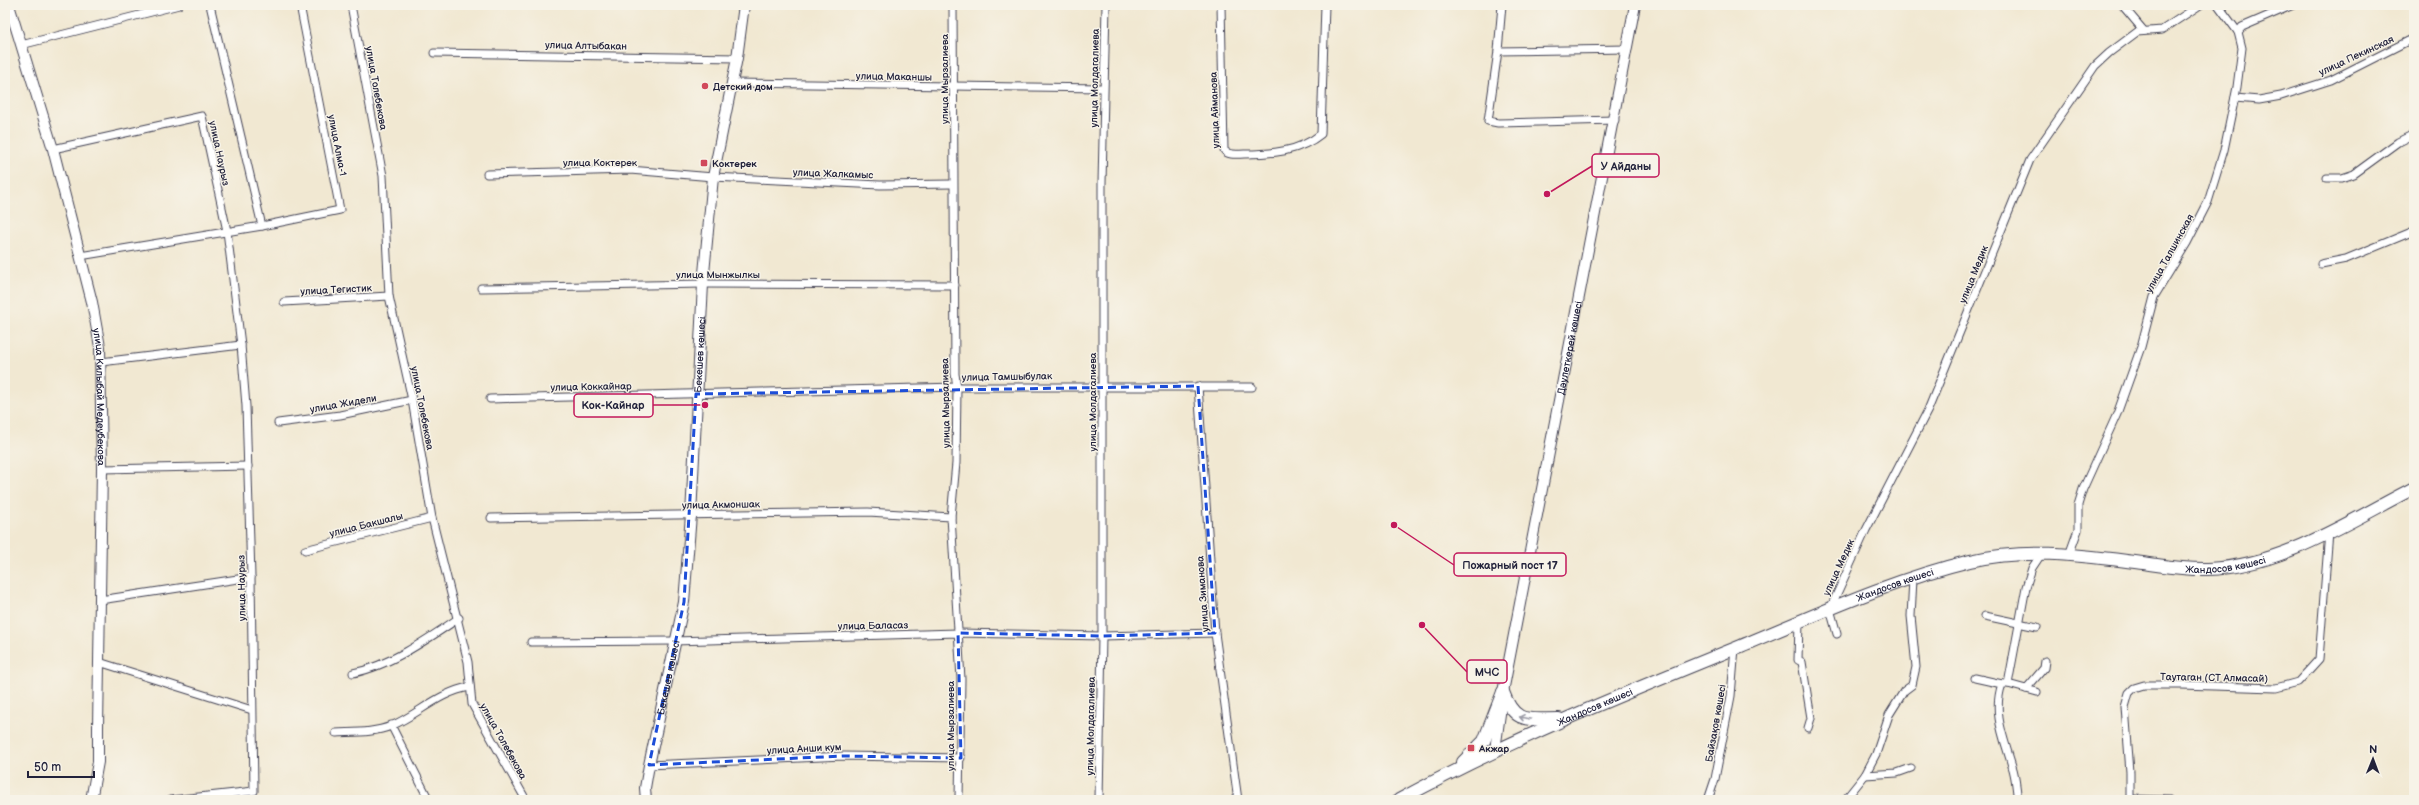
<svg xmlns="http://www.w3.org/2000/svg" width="2419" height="805" font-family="'Balsamiq Sans',sans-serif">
  <rect width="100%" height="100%" fill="#f7f3e8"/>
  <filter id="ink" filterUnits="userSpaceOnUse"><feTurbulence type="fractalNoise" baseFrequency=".025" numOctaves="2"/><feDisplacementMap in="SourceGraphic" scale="8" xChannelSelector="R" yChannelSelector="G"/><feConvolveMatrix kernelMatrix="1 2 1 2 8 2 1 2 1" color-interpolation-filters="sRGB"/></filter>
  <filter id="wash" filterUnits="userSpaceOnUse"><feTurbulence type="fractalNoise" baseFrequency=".012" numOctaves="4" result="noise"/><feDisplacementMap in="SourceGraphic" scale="16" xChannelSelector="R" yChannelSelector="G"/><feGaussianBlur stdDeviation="0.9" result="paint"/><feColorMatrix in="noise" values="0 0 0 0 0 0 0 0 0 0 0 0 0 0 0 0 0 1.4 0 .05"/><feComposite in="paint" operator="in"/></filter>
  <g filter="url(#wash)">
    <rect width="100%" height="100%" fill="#f1e8d2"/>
  </g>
  <g filter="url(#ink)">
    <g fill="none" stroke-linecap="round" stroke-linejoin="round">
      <g stroke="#414052" stroke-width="9">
        <g id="minor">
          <polyline points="210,5 262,226"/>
          <polyline points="351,5 383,176 389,296 412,400 432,518 468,662 472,704 526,800"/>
          <polyline points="953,5 955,374 957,387 956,463 951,517 961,679 959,800"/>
          <path d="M1221,5L1224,150C1228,156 1238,154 1244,154C1271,154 1299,152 1321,134L1325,5"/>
          <polyline points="1502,5 1498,51 1488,121 1498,123 1615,120"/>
          <polyline points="2122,5 2144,31"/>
          <polyline points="2238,32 2242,27 2293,5"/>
          <polyline points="21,45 179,5"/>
          <polyline points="1498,51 1628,49"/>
          <polyline points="434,53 737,58"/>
          <polyline points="732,83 1103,88"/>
          <polyline points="2235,98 2259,100 2281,96 2331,80 2414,38"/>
          <polyline points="53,149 202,116 227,231 241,345 246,406 251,577 254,791 171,800"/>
          <polyline points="487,174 630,170 713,177 880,185 952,184"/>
          <polyline points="2327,178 2342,178 2354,174 2398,142 2414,134"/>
          <polyline points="80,256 262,226 340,210 300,5"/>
          <polyline points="2321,264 2346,259 2414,231"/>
          <polyline points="481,288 703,284 955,285"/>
          <polyline points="284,302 389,296"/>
          <polyline points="101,362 241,345"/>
          <polyline points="1198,386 1215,633 1238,800"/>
          <polyline points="490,399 957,387 1252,387"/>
          <polyline points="278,423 340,415 412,400"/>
          <polyline points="102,469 248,466"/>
          <polyline points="491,518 868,512 951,517"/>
          <polyline points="305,550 432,518"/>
          <polyline points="2069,555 2078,530 2078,505 2083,489 2117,414 2141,347 2154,297 2187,243 2208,202 2224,150 2237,87 2242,48 2238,32 2218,5"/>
          <polyline points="100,600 251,577"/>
          <polyline points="1985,616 2037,627"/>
          <polyline points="1799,622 1798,660 1802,662 1811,718 1808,728"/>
          <polyline points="1837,634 1830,609 1866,530 1928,410 2030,160 2095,66 2109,53 2137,32 2162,30 2200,5"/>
          <polyline points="531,642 674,641 958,633 1102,636 1215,633"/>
          <polyline points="99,662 252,710"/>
          <path d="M353,673C389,666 428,639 459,618"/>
          <polyline points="1975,678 2002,684"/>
          <polyline points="2008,684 2037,692"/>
          <polyline points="2026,689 2044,668 2045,661"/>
          <polyline points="391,725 429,800"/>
          <path d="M336,733C354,732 374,733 391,726C419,714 439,692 470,687"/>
          <polyline points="649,765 843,756 961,758"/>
          <polyline points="1865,775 1897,773 1911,768"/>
          <polyline points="2130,799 2169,800"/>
          <polyline points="1099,800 1102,636 1102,183 1106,5"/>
          <polyline points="1708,800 1715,779 1731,696 1735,648"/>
          <polyline points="1845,800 1865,775 1876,754 1889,715 1904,691 1912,685 1916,667 1911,616 1913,579"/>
          <path d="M2018,800C2016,789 2016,777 2012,766C2004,738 1992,713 2002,684H2008L2026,587L2032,568L2042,553"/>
          <polyline points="2130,800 2130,772 2125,707 2129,693 2134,688 2144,685 2182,685 2276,688 2298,682 2319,659 2329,532"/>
        </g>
      </g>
      <g stroke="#414052" stroke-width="12">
        <g id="secondary">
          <path id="s1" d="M9,5L53,149L92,302L100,347L102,469L98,728V762L91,800"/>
          <path id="s2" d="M1495,750L1503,692L1635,5"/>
          <path id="s3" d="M646,800L645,788L649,765L684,602L691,515L703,284L713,177L737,58L744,5"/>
        </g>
      </g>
      <g stroke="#414052" stroke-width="14">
        <g id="primary">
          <path d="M1503,692C1515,725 1528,719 1559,719"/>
          <polyline points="1463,762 1484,741 1503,692"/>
          <path id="s4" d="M1399,800C1509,740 1625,693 1741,646C1816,615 1891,580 1970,561C2028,547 2085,556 2143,563C2165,566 2186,570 2208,569C2283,566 2349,521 2414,488"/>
        </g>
      </g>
      <use href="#minor" stroke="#fff" stroke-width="7"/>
      <use href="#secondary" stroke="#fff" stroke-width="10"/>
      <use href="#primary" stroke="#fff" stroke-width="12"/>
    </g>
    <defs><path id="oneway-shaft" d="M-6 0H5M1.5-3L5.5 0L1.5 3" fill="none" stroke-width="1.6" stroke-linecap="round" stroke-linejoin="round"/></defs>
    <use stroke="#9c9ca7" href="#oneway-shaft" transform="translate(1525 718) rotate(-168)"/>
  </g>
  <path fill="none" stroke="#1d4ed8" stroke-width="3" stroke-dasharray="8 5" stroke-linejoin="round" d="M1198,386L1215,633L1102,636L958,633L961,758L843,756L649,765L684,602L696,394Z"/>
  <g fill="#d1495b" stroke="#f7f3e8" stroke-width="1.5">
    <circle cx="705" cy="86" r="4"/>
    <rect x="700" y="159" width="8" height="8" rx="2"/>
    <rect x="1467" y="744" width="8" height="8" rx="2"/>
  </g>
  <g text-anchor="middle" stroke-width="3" stroke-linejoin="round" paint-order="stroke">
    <g font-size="10" fill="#22223b" stroke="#f7f3e8">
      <text transform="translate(586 45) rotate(1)" y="4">улица Алтыбакан</text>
      <text transform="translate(2356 55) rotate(-25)" y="4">улица Пекинская</text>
      <text transform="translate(894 76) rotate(1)" y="4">улица Маканшы</text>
      <text transform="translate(1094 78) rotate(-89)" y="4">улица Молдагалиева</text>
      <text transform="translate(944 79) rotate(-90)" y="4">улица Мырзалиева</text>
      <text transform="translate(377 88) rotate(80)" y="4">улица Толебекова</text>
      <text transform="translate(1214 110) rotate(-92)" y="4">улица Айманова</text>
      <text transform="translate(338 145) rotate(79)" y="4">улица Алма-1</text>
      <text transform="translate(220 153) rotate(78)" y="4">улица Наурыз</text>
      <text x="600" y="166">улица Коктерек</text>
      <text transform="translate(833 173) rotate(2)" y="4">улица Жалкамыс</text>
      <text transform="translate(2169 253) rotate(-61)" y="4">улица Талшинская</text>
      <text x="718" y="278">улица Мынжылкы</text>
      <text transform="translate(1973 274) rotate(-68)" y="4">улица Медик</text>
      <text transform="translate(336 289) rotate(-3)" y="4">улица Тегистик</text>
      <text dy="4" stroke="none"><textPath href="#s2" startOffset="409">Дәулеткерей көшесі</textPath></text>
      <text dy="4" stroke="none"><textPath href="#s3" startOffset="450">Бекешев көшесі</textPath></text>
      <text transform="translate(1007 376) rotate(-1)" y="4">улица Тамшыбулак</text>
      <text transform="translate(591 386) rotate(-1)" y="4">улица Коккайнар</text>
      <text dy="4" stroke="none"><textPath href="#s1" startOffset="404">улица Килыбай Медеубекова</textPath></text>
      <text transform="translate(1092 402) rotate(-90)" y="4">улица Молдагалиева</text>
      <text transform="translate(343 403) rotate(-10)" y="4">улица Жидели</text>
      <text transform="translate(945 403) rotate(-91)" y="4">улица Мырзалиева</text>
      <text transform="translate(423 408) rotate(79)" y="4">улица Толебекова</text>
      <text transform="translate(721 504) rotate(-1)" y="4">улица Акмоншак</text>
      <text transform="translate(366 524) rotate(-14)" y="4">улица Бакшалы</text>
      <text dy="4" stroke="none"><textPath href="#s4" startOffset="877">Жандосов көшесі</textPath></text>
      <text transform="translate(1838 567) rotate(-65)" y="4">улица Медик</text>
      <text dy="4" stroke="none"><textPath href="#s4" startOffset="541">Жандосов көшесі</textPath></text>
      <text transform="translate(241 588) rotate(-91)" y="4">улица Наурыз</text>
      <text transform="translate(1202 594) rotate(-94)" y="4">улица Зиманова</text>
      <text transform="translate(873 625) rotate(-1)" y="4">улица Баласаз</text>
      <text dy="4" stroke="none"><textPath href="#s3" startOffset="125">Бекешев көшесі</textPath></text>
      <text transform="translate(2214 677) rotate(1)" y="4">Таутаган (СТ Алмасай)</text>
      <text dy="4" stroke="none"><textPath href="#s4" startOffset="217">Жандосов көшесі</textPath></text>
      <text transform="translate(1715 723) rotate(-80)" y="4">Байзақов көшесі</text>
      <text transform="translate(950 726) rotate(-90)" y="4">улица Мырзалиева</text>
      <text transform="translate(1090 726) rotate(-89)" y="4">улица Молдагалиева</text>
      <text transform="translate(504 741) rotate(61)" y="4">улица Толебекова</text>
      <text transform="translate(804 748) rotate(-3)" y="4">улица Анши кум</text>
    </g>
    <g font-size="10" font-weight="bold" fill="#22223b" stroke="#f7f3e8" text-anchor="start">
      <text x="713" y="90">Детский дом</text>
      <text x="712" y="167">Коктерек</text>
      <text x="1479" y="752">Акжар</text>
    </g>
  </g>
  <path fill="none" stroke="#c2185b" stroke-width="1.5" d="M1547 194L1592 166M705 405L653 405M1394 525L1454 565M1422 625L1467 672"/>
  <g fill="#c2185b" stroke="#f7f3e8" stroke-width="1.5">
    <circle cx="1547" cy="194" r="4"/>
    <circle cx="705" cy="405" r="4"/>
    <circle cx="1394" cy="525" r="4"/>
    <circle cx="1422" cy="625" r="4"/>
  </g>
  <g fill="#f7f3e8" stroke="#c2185b" stroke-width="1.5">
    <rect x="1592" y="154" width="67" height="23" rx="4"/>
    <rect x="574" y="394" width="79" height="23" rx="4"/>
    <rect x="1454" y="553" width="112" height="23" rx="4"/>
    <rect x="1467" y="660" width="40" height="23" rx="4"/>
  </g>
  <g font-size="11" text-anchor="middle" font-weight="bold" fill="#22223b">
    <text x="1626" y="170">У Айданы</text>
    <text x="613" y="409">Кок-Кайнар</text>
    <text x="1510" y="569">Пожарный пост 17</text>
    <text x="1487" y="676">МЧС</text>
  </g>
  <rect width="2419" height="805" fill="none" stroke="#f7f3e8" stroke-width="20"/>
  <g transform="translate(2373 759) rotate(1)" stroke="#f7f3e8" stroke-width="3" paint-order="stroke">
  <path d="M0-3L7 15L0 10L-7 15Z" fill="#22223b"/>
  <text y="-6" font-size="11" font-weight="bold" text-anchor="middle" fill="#22223b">N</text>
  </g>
  <path d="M28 771v6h66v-6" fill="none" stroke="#22223b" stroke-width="2"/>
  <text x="34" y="771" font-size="12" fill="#22223b" stroke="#f7f3e8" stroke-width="3" paint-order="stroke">50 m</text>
</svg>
